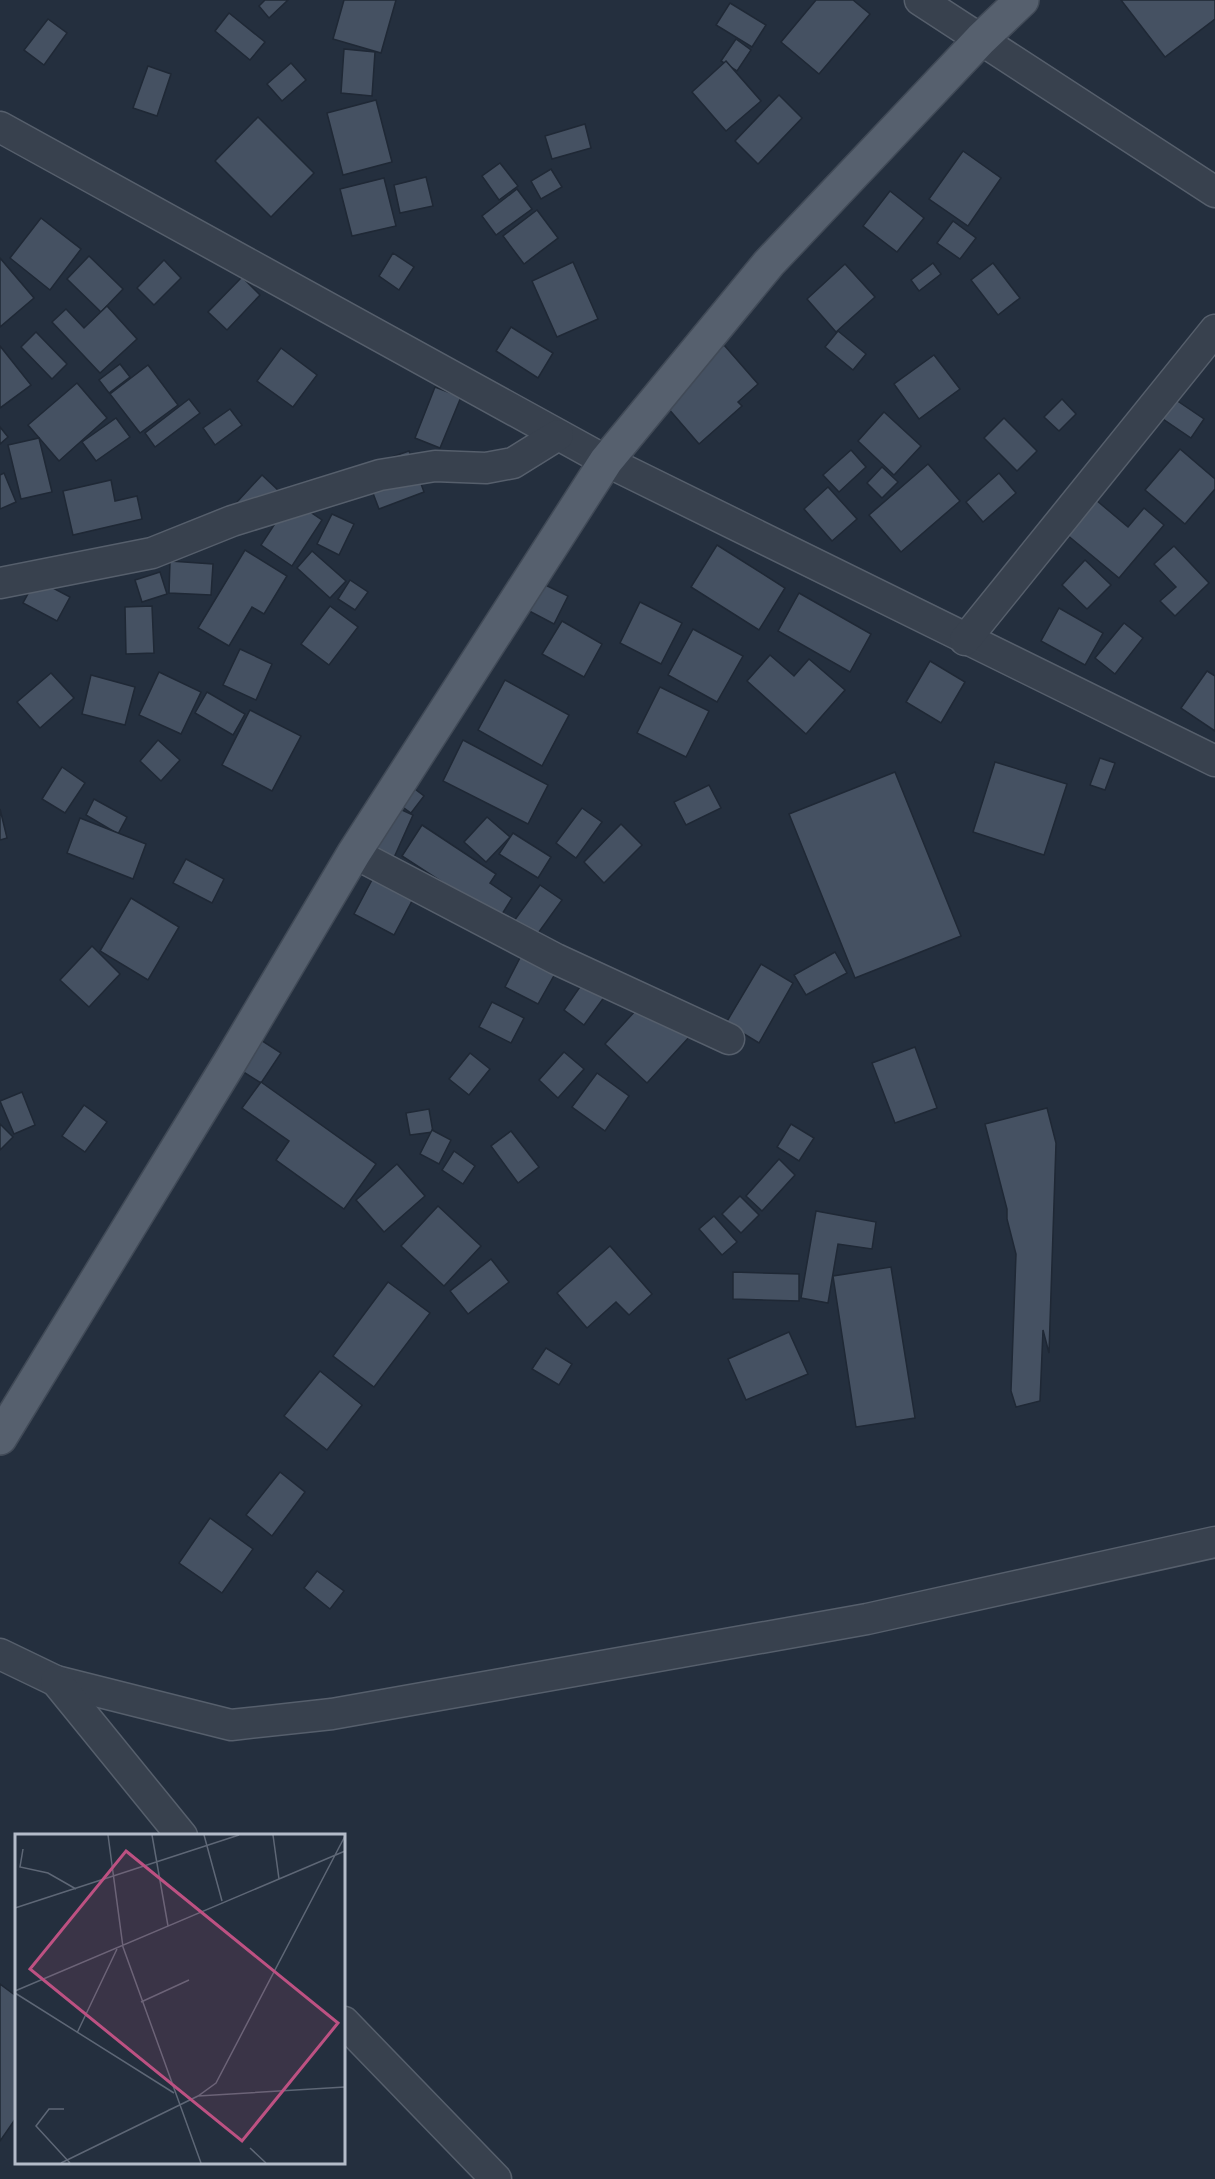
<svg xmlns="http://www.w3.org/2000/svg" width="1215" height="2179" font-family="'Public Sans',sans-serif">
  <rect width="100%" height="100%" fill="#242f3e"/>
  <g fill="#455162" stroke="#1f2835" stroke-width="1.5">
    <polygon points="265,0 288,0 269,18 259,6"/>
    <polygon points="344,0 396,0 381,53 333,39"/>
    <polygon points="816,0 853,0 870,14 819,74 781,42"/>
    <polygon points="1121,0 1215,0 1215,19 1165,57"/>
    <polygon points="730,3 766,25 752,47 716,25"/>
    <polygon points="229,13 265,42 250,60 215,31"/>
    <polygon points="48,19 67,33 44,65 24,50"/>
    <polygon points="736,39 751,50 737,71 721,61"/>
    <polygon points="344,49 375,52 372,96 341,93"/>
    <polygon points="726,61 761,101 726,131 692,92"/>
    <polygon points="291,63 306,80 282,101 267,84"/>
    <polygon points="148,66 171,74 157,116 133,108"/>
    <polygon points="779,95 802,118 758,164 735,141"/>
    <polygon points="376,100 392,162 343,175 327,113"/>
    <polygon points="258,117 314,173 271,217 215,161"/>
    <polygon points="585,124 591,148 552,159 545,136"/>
    <polygon points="963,151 1001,178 968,226 929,199"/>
    <polygon points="500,163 518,186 499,200 482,176"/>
    <polygon points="551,169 562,187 541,199 531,181"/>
    <polygon points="426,177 433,206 400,213 394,185"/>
    <polygon points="384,178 396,226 352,236 340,189"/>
    <polygon points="517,189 532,209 496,235 482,216"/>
    <polygon points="890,191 924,218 897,252 863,226"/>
    <polygon points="537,210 558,238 524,264 503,236"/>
    <polygon points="41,218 81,249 50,290 10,258"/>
    <polygon points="953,221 976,238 960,259 937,243"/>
    <polygon points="393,253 414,267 399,290 379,276"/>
    <polygon points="89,256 123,289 101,312 67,279"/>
    <polygon points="0,258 34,298 0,327"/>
    <polygon points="164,260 181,278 154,305 137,288"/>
    <polygon points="573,262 598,319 557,337 532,281"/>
    <polygon points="933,263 941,274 919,291 911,280"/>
    <polygon points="993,263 1020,298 998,315 971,280"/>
    <polygon points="845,264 875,297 836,332 807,299"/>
    <polygon points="242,277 260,295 227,330 208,312"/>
    <polygon points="107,306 137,339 100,373 52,322 66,309 84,328"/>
    <polygon points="511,327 553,353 538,378 496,351"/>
    <polygon points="838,331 866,354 853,370 825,347"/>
    <polygon points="36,332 67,364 52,379 21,347"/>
    <polygon points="724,345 758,384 738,402 742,406 699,444 661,400"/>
    <polygon points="0,346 31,385 0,408"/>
    <polygon points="281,348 317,375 293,407 257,381"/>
    <polygon points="934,355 960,389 919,419 894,384"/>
    <polygon points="120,364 130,377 109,393 99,380"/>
    <polygon points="148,365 178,405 140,433 110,394"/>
    <polygon points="77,383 107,418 59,461 28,425"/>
    <polygon points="435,387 461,397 440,448 415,438"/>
    <polygon points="189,399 200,413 155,447 145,433"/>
    <polygon points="1062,399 1076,414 1059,431 1044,417"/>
    <polygon points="1176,400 1204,419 1191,438 1163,419"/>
    <polygon points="230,409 242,425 215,445 203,428"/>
    <polygon points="884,412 921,446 894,475 858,441"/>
    <polygon points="116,418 130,437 96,461 82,442"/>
    <polygon points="1004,418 1037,451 1017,471 984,438"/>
    <polygon points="0,427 8,437 0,444"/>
    <polygon points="39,438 52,492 21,499 8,445"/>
    <polygon points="1180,449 1215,479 1215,489 1185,524 1145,490"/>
    <polygon points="851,450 866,467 839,492 823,475"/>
    <polygon points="409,451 424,492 379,509 363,467"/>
    <polygon points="928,464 960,501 901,552 869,515"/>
    <polygon points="882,467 898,482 882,498 867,483"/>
    <polygon points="4,473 16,502 0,509 0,475"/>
    <polygon points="999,473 1016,493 983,522 966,502"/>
    <polygon points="262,475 280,492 225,515"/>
    <polygon points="111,480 115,501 137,496 142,519 73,535 63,491"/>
    <polygon points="828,487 857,519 832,541 804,509"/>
    <polygon points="291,499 322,520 292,566 261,545"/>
    <polygon points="1096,500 1128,527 1144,508 1164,525 1119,578 1066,534"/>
    <polygon points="332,514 354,524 339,555 317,544"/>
    <polygon points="717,545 785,588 759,630 691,587"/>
    <polygon points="1174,546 1209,583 1175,616 1160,601 1176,587 1154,564"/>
    <polygon points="245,550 287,576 264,614 252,607 229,646 198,628"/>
    <polygon points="312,551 346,581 330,598 297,568"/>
    <polygon points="1085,560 1111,585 1087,609 1062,585"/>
    <polygon points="170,561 213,564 211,595 169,593"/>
    <polygon points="160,572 167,594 142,602 135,580"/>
    <polygon points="527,576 568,596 554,624 514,603"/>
    <polygon points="36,579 70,597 57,621 23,603"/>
    <polygon points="350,580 368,592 355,610 338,599"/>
    <polygon points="799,593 871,634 850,672 778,631"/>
    <polygon points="640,602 682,623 661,664 620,643"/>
    <polygon points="152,606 154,653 126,654 125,607"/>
    <polygon points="330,606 358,627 329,665 301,644"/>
    <polygon points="1059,608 1103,633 1085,665 1041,641"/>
    <polygon points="562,621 602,644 584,677 542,654"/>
    <polygon points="1124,623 1143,638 1115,674 1095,658"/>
    <polygon points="693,629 743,656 717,702 668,675"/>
    <polygon points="240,649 272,664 256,700 223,685"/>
    <polygon points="770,655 794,676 809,659 845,690 806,734 747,681"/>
    <polygon points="930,661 965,682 941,723 906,702"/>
    <polygon points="1207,671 1215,676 1215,731 1181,708"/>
    <polygon points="159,672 201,692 181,734 139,715"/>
    <polygon points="51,673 74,698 40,728 17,702"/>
    <polygon points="91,675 135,687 125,725 82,714"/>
    <polygon points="505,680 569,715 542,766 478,730"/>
    <polygon points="660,687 709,711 686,757 637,733"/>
    <polygon points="207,692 245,714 233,735 195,713"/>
    <polygon points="250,710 301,736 272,791 222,765"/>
    <polygon points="158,740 180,760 161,781 140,761"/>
    <polygon points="463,740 548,785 528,824 443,781"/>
    <polygon points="1100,758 1115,763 1105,790 1090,785"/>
    <polygon points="995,762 1067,784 1044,855 973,832"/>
    <polygon points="62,767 85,783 65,813 42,799"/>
    <polygon points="895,772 961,936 855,978 789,814"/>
    <polygon points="403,780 424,796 411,813 390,798"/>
    <polygon points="709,785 721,808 686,825 674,802"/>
    <polygon points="94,799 127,817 118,834 86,815"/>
    <polygon points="391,805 413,815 392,862 370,851"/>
    <polygon points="582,808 602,822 576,858 556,843"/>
    <polygon points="0,809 7,838 0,840"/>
    <polygon points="487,817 510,837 486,862 464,842"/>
    <polygon points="80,818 146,844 133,879 67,853"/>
    <polygon points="621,824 642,845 604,883 584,862"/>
    <polygon points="422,825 496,874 490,883 512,898 499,919 402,856"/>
    <polygon points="513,833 551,857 538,878 499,854"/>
    <polygon points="186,859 224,879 212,903 173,883"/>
    <polygon points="373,878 413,899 394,935 354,914"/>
    <polygon points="540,885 562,900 536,936 514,921"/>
    <polygon points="131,898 179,927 148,980 100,951"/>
    <polygon points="92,946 120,974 89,1007 60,980"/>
    <polygon points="835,952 847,973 806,995 794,975"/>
    <polygon points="522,954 556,972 538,1004 505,987"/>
    <polygon points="761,964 793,983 759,1043 726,1023"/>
    <polygon points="584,981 605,996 584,1025 564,1010"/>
    <polygon points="648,997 691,1035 647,1083 605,1044"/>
    <polygon points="492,1002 524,1018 511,1043 479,1027"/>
    <polygon points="253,1035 281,1053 261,1083 234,1066"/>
    <polygon points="915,1047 937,1108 895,1123 872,1063"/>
    <polygon points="564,1052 584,1069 558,1098 539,1080"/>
    <polygon points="470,1053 490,1069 469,1095 449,1079"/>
    <polygon points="597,1073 629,1096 605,1131 572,1107"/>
    <polygon points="261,1082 376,1164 344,1209 276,1160 289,1141 242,1108"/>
    <polygon points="22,1092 35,1125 14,1134 0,1101"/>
    <polygon points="84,1105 107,1122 85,1152 62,1136"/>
    <polygon points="1047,1108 1056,1143 1049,1353 1043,1330 1040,1401 1016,1407 1011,1391 1016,1254 1007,1219 1007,1209 985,1124"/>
    <polygon points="429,1109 433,1132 410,1135 406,1113"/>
    <polygon points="0,1124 13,1137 0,1150"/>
    <polygon points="791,1124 814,1138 799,1161 777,1147"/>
    <polygon points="432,1130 451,1140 439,1164 420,1154"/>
    <polygon points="511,1131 539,1167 518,1183 491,1146"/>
    <polygon points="454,1151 475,1166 463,1184 442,1170"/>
    <polygon points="779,1159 795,1175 762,1211 746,1196"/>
    <polygon points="397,1164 425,1196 384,1232 356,1200"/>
    <polygon points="740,1196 759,1215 741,1233 722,1214"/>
    <polygon points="438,1206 481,1246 444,1286 401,1246"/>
    <polygon points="816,1211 876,1222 872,1249 838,1244 828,1303 801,1298"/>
    <polygon points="714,1216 737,1242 722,1255 699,1229"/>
    <polygon points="610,1246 652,1294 629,1315 616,1302 587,1328 557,1293"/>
    <polygon points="491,1259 509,1282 468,1314 450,1291"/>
    <polygon points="891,1267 915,1418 856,1427 833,1276"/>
    <polygon points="733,1272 799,1274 799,1301 733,1299"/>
    <polygon points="388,1282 430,1313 374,1387 333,1356"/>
    <polygon points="789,1332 808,1374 746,1400 728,1359"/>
    <polygon points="546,1348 572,1364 559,1385 532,1369"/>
    <polygon points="320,1371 362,1405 327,1450 284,1416"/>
    <polygon points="280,1472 305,1492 272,1536 246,1515"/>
    <polygon points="210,1518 253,1549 222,1593 179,1563"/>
    <polygon points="317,1571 344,1591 330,1609 304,1588"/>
    <polygon points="0,1984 16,1996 16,2118 0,2141"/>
  </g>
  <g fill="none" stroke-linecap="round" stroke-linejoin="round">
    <g stroke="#565f6c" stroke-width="33">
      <g id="minor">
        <polyline points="920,0 1215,192"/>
        <polyline points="0,127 606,461 1215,761"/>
        <polyline points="0,583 152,553 232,521 380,475 435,466 486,468 513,463 558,435"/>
        <polyline points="965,640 1215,330"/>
        <polyline points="354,853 556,959 729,1039"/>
        <polyline points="0,1654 56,1681 231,1725 332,1714 867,1619 1215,1542"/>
        <polyline points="56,1681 182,1836"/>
        <polyline points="344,2022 496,2179"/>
      </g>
    </g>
    <g stroke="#414a57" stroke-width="36">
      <polyline id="primary" points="0,1438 230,1062 354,853 606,461 769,263 981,39 1022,0"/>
    </g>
    <use href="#minor" stroke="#38414e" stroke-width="30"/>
    <use href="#primary" stroke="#56606e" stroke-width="33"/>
  </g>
  <g transform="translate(15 1834)">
    <rect width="330" height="330" fill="#242f3e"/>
    <path fill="none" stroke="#5e6776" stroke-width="1.5" d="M93,1L108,113L186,329M137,1L153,92M189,1L207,67M258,1L264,45M8,15L5,33L33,39L61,55M0,74L224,1M0,157L330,17M0,159L159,259M126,168L174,146M62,199L102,115M183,262L330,253M49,275H34L21,292L55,329M235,314L251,329M46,329L183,262L201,249L330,2"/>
    <path fill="#bd5182" fill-opacity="0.15" stroke="#bd5182" stroke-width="3" d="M111,17L323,189L227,307L15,135Z"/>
    <rect width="330" height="330" fill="none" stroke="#b4bcc9" stroke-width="3"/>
  </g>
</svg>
